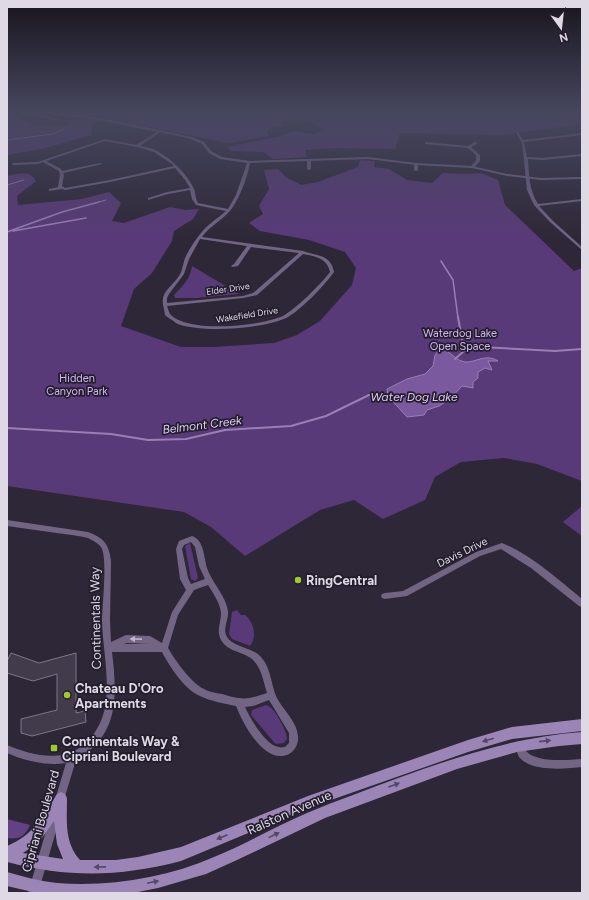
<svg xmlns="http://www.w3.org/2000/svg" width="589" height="900" font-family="Figtree,sans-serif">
  <rect width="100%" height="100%" fill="#2e2737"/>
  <g fill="#593a79">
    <path d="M81,113H582V124L500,135L400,133L395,149L336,148L305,150L307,157L273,159L264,152L231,151L227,147L282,136L293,131L312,134L319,132L322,129C314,121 292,116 281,123L282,126L270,128L267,133L269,136L228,143Z"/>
    <polygon points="7,114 38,126 69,125 74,119 98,119 98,121 93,124 91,135 46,148 7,155"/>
    <path d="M360,160L375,161L374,167L389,169L407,180L432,183L443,173L466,174L481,173L498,180L505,205L574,271L582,268V481L537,464L504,458L461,462L435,477L425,500L383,519L354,500L320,510L245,556L211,527L184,512L7,486V176C18,174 30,170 36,181L17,196L18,205L82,199L109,192L121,203L112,221L124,223L170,207L185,210L199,209L193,219L174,231L172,241L152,273L134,289L121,326L181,347H214L274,343L297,335L320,321L352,285L356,268L345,252L309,240L260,231L249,223L263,214L259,206L269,189L264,170L278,169L286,177L301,185L318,182L358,167Z"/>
    <path d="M192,266L239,294L196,298H175L174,295C183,285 190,280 192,266Z"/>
    <polygon points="582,506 582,536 563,522"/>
    <polygon points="190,543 198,578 195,581 191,579 185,546"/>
    <path d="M237,610L241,615H245C253,621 258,636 250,646L232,639L229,634L232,612Z"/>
    <path d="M266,705C274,706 287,731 287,739L284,743L276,744L273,741L251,715L252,710Z"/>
  </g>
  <path fill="#624185" d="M7,819L30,825C25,836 19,840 7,838Z"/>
  <path fill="#7a599f" stroke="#987fb4" d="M440,349C452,351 454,360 465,362C475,363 486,353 498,361H488L492,370L485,368L478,372V378L473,382V388L462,386L450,399L439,406L427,410L424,415L407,417L388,396L387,389L407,379L425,374L433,366L435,355Z"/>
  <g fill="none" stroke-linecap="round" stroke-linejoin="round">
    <g stroke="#987fb4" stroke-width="1">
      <polyline points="7,140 53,134 64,129"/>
      <polyline points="7,185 24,180"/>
      <polyline points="95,203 106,200"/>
    </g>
    <g stroke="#987fb4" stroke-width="1.5">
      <polyline points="13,231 86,218"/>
      <polyline points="7,232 62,212 99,202"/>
      <polyline points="441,261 453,280 458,318"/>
    </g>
    <g stroke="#987fb4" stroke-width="2">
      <polyline points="458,317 464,351"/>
      <polyline points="455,359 464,351 480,347 555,351 582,349"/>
      <polyline points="7,428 111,434 148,440 186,439 225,430 291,426 326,416 369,395"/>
    </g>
  </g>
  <polygon fill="#423b4c" stroke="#7f768a" points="11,653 39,663 76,653 76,713 85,711 86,722 32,736 21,733 21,719 57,710 57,674 33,681 7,673 7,661"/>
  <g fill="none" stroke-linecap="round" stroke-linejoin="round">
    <g fill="#726584" fill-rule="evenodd">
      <polygon points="24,113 31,113 61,120 60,121"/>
      <path d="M43,113C93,113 143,127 192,137L204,142L211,151L222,157L250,161C249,175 238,203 228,213C219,222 209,227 202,237L303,251C316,256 331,254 334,272C325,285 299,312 286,318C262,329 202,333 178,324C175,323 173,320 170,319C169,318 166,316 165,315C165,314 164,310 164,309C159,292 170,289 179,276C183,270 183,262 186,256C190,248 195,240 201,233C208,224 218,218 226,211L196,205L192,199L190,190L168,194L148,200V198L167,192L190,188L185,180L175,168L110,182L65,190L62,189L49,191V189L58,187L60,175L59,171L43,162L38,164L14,165L12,164L13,163L38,162L105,139L136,145L157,132L98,120ZM160,132L191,139L202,144L209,153L220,159L247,163L236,195L228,209L198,203C195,198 196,194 194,189C187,173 171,159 157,151C152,148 145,147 140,146ZM105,141L137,147L154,152L172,164L174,166L110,180L65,188L62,186L64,175L63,173L102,164L100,163L62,171L61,169L46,161ZM200,239L247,246L234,264L231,266L233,267L238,266L251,247L299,253L253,293L243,296L167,303V298L169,294L184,274L189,259ZM303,254C315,256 327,258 330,272C321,284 296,309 283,316C261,326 188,334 170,314C169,312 168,309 167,306L243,298L257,295Z"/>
      <path d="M516,132H518L523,140L582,133V135L524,142L527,157L542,158L582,154V156L542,160L528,159C529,175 529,190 538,204L582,199V201L539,206L553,221L582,247V250L550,222L534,205L527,190L523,151L522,144Z"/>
      <polygon points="426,142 468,146 475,142 477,142 477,144 471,147 480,155 480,161 473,168 471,168 471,166 476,161 476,155 468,148 425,144 425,142"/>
      <polygon points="309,159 311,160 311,169 309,170 307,169 307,160"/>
      <polygon points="416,163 418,164 418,170 416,171 414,170 414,164"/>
      <path d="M7,520L88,532C104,538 109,544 111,561L110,620L111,642L126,635L150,636L162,643L172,612L186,590L180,579L176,549L179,541L192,536C197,538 200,541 202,547C205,555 205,565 209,573C215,586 226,597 228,611C229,619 223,627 226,635C231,647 252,647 261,657C271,668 271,684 276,696C282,709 297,721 298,736C299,743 295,751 289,754C265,766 243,724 236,706C226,704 210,701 200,696C184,689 170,667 162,652H112C117,695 120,735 76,760L63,803L60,805L57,803L55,800L66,763C46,766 25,761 7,753V745C38,758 73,765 95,732C101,723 105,712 106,701C109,675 103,648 102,622C102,607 108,557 101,547C98,543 92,540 88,538C81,536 72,535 64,534C45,531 26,529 7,526ZM191,542L195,547L199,566L205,579L191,584L188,578L182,549L184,545ZM208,585C213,593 220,603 221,613C221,623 216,630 221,640C228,652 242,651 252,659C262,668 263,681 267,693C247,700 242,700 222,694C216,693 209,692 204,689C191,683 175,660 168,648L178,615L194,590ZM127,643L149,644H150H124ZM269,700L289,733V743L285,747C283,747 281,748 279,747C266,746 250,718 245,707L253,706Z"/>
      <path d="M502,543C530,554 559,580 582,599V607L579,606L531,568L501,549L480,556L407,596L385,599L382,598L381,596L382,594L385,593L403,591L476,552Z"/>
      <path d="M519,741L522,742C523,745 524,748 526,751C536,763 568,760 582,759V767C565,769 531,772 519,757C517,753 516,749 515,745L516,742Z"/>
      <polygon points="56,809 59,811 61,814 38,893 28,893 51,814 53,811"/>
    </g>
    <polygon fill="#726584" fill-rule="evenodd" points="368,157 416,163 472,166 507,174 541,178 582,177 582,179 541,180 507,176 472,168 416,165 368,159 249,163 247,162 249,161"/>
    <g fill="#9b85b7" fill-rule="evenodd">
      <path d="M582,719V731L512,739L468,752L308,808L181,861C119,877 69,878 7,862V846C34,835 42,817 57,794L61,792L65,794L67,798C67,820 64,843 80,860H116L138,857L181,847L308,796L468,740L512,727ZM54,821L57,844L63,859L23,853L39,842Z"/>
      <path d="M582,732V744L559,746L517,752L457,769L325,818L237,860L206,874L158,888L133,893H37L7,886V872C24,877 40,881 57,883C110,887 166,878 214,857C246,844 276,826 307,813C338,800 369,789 401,777C462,755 517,737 582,732Z"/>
    </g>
  </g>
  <defs><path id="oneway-solid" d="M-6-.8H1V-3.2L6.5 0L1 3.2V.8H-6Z"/></defs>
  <use fill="#beb6c7" href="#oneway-solid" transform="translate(136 639) rotate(-179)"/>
  <g fill="#544764">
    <use href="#oneway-solid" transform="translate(488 740) rotate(164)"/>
    <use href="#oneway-solid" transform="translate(545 741) rotate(-6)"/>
    <use href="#oneway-solid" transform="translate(394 785) rotate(-20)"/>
    <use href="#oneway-solid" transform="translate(274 835) rotate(-26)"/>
    <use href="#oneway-solid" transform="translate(222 837) rotate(157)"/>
    <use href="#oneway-solid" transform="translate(100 867) rotate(179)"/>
    <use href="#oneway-solid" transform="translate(153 882) rotate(-12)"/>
  </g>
  <linearGradient id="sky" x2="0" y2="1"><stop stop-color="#19151e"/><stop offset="0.47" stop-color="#46475e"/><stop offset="1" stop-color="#46475e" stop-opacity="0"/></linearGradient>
  <rect width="589" height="239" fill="url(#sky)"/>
  <g fill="#9eca2e" stroke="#241d2d" stroke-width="1.5">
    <circle cx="298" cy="580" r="4"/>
    <circle cx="67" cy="695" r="4"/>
    <rect x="50" y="744" width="8" height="8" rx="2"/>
  </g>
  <g text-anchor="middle" stroke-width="3.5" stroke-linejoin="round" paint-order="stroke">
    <g font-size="9" fill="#ded9e4" stroke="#241d2d">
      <text transform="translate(228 289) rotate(-8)" y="3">Elder Drive</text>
      <text transform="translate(247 315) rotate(-9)" y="3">Wakefield Drive</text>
    </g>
    <g font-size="11" fill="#d2b8f3" stroke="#241d2d">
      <text x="460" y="337">Waterdog Lake<tspan x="460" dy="13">Open Space</tspan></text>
      <text x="77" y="382">Hidden<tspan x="77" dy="13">Canyon Park</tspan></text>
    </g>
    <g font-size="11" fill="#ded9e4" stroke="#241d2d">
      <text transform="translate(462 552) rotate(-26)" y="4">Davis Drive</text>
    </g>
    <g font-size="12" font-style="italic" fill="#decdf5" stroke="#241d2d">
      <text x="414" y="401">Water Dog Lake</text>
      <text transform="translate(202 425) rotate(-7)" y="4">Belmont Creek</text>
    </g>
    <g font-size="13" font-weight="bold" fill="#ded9e4" stroke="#241d2d" text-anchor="start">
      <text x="306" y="585">RingCentral</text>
      <text x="75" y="693">Chateau D'Oro<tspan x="75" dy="15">Apartments</tspan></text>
      <text x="62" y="746">Continentals Way &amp;<tspan x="62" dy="15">Cipriani Boulevard</tspan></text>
    </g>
    <g font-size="13" fill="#ded9e4" stroke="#241d2d">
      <text transform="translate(95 618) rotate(-91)" y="5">Continentals Way</text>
      <text transform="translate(289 812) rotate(-24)" y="5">Ralston Avenue</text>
      <text transform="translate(40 821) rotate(-74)" y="5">Cipriani Boulevard</text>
    </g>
  </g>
  <rect width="589" height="900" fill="none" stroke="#ded9e4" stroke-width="16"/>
  <g transform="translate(561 28) rotate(165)" stroke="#241d2d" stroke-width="3" paint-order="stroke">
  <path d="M0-3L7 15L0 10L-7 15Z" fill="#ded9e4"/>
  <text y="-6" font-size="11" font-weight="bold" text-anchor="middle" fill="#ded9e4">N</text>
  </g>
</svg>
